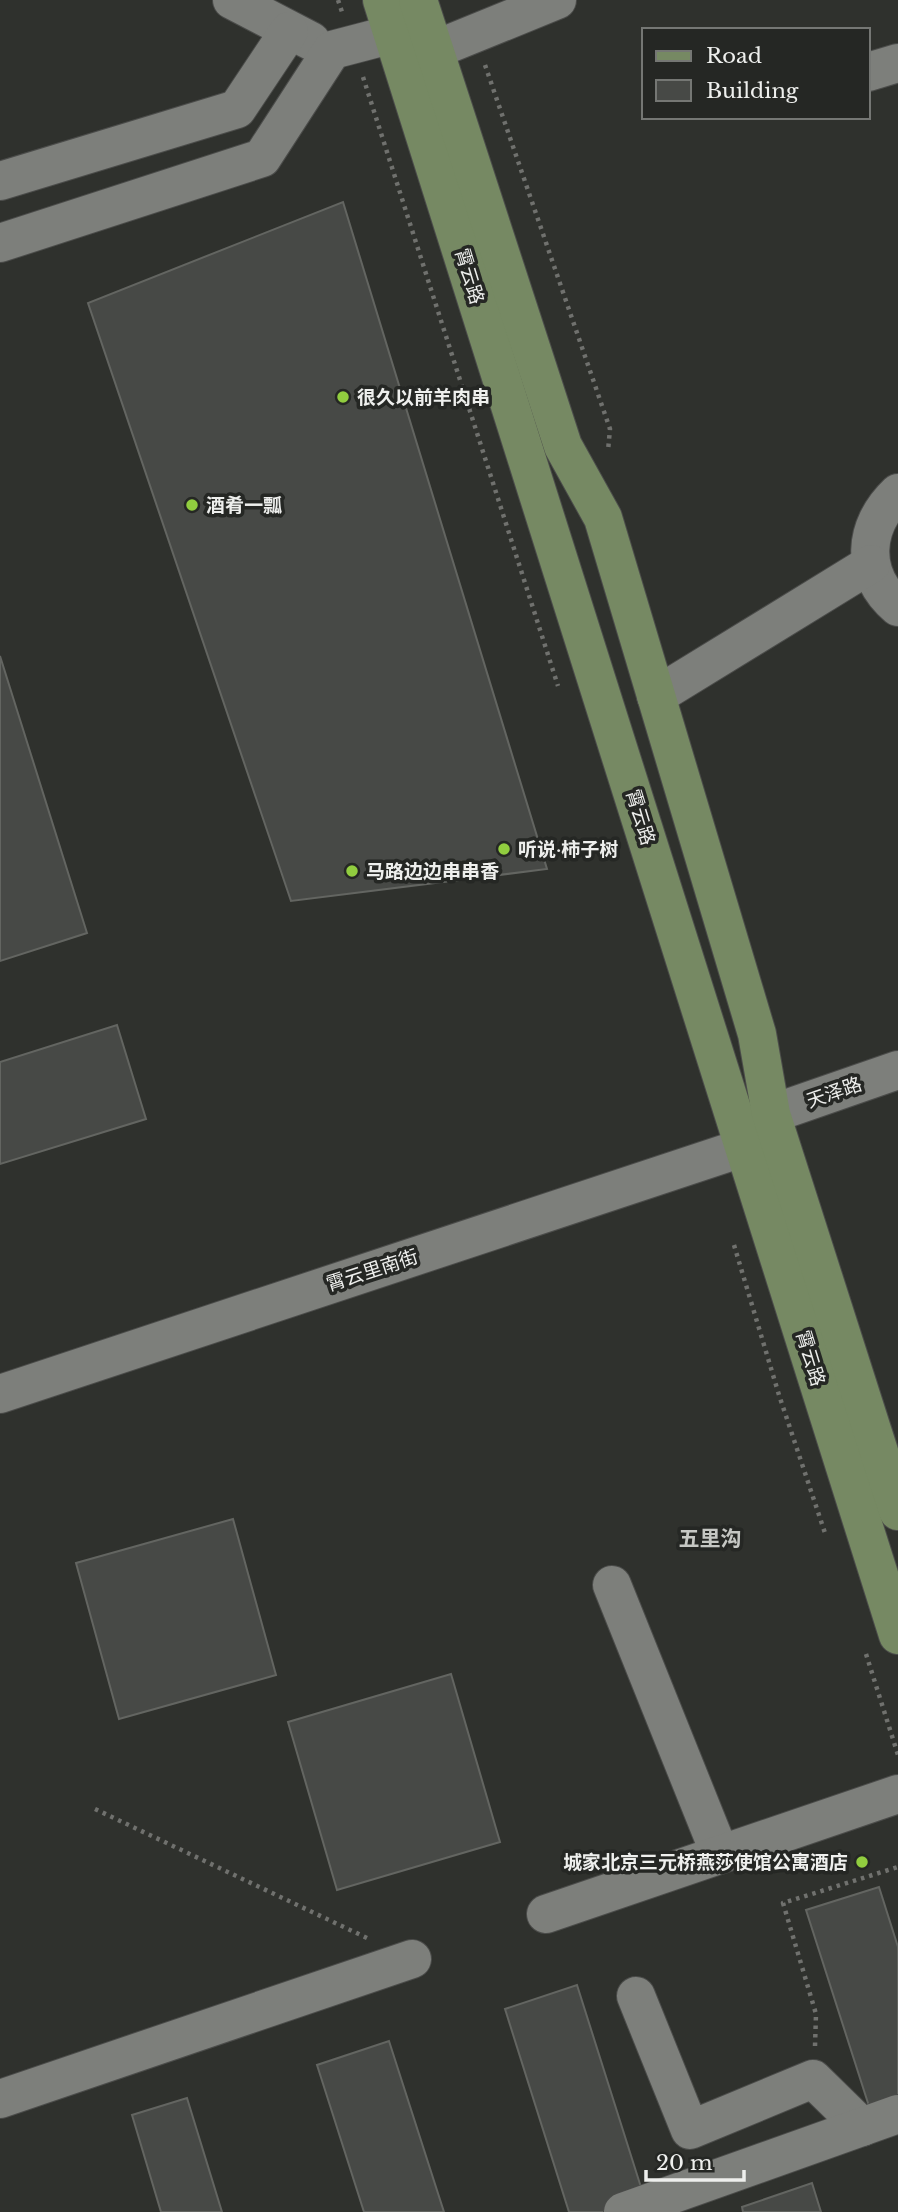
<svg xmlns="http://www.w3.org/2000/svg" width="898" height="2212" font-family="'Libre Baskerville','Noto Sans SC',serif">
  <rect width="100%" height="100%" fill="#2f312d"/>
  <g fill="#474946" stroke="#636561" stroke-width="2">
    <polygon points="343,202 547,869 291,901 88,303"/>
    <polygon points="0,656 87,933 0,961"/>
    <polygon points="117,1025 146,1119 0,1164 0,1062"/>
    <polygon points="233,1519 276,1675 119,1719 76,1563"/>
    <polygon points="451,1674 500,1842 337,1890 288,1722"/>
    <polygon points="879,1887 898,1947 898,2120 876,2128 806,1910"/>
    <polygon points="577,1985 646,2203 618,2212 569,2212 505,2009"/>
    <polygon points="389,2041 444,2212 364,2212 317,2065"/>
    <polygon points="187,2098 222,2212 161,2212 132,2115"/>
    <polygon points="812,2183 821,2212 743,2212 742,2207"/>
  </g>
  <g fill="none" stroke-linecap="round" stroke-linejoin="round">
    <g stroke="#4b4c4a" stroke-width="40">
      <g id="minor">
        <polyline points="232,0 311,41"/>
        <polyline points="434,50 557,0"/>
        <polyline points="868,72 898,63"/>
        <polyline points="0,181 237,109 289,31"/>
        <polyline points="0,243 262,158 332,50 393,34 423,20"/>
        <path d="M898,493C863,526 859,574 898,607"/>
        <polyline points="656,696 871,564"/>
        <polyline points="0,1394 745,1147 771,1114 898,1070"/>
        <polyline points="612,1585 720,1854"/>
        <polyline points="546,1914 898,1794"/>
        <polyline points="636,1996 690,2130 813,2079 862,2127"/>
        <polyline points="0,2099 412,1959"/>
        <polyline points="623,2212 898,2114"/>
      </g>
    </g>
    <g stroke="#4b4c4a" stroke-width="40">
      <g id="major">
        <polyline points="382,0 898,1635"/>
        <polyline points="418,0 563,446 603,518 757,1034 771,1114 898,1511"/>
      </g>
    </g>
    <g stroke="#70716e" stroke-width="4.5" stroke-dasharray="3.5 5" stroke-linecap="butt">
      <polyline points="338,0 342,12"/>
      <polyline points="485,65 610,429 608,451"/>
      <polyline points="363,77 558,686"/>
      <polyline points="734,1245 779,1395 825,1533"/>
      <polyline points="866,1654 898,1755"/>
      <polyline points="95,1809 367,1938"/>
      <polyline points="815,2046 816,2014 783,1903 898,1867"/>
    </g>
    <use href="#minor" stroke="#7d7f7b" stroke-width="38"/>
    <use href="#major" stroke="#768963" stroke-width="38"/>
  </g>
  <g fill="#91cd3f" stroke="#252724" stroke-width="2.5">
    <circle cx="343" cy="397" r="7"/>
    <circle cx="192" cy="505" r="7"/>
    <circle cx="504" cy="849" r="7"/>
    <circle cx="352" cy="871" r="7"/>
    <circle cx="862" cy="1862" r="7"/>
  </g>
  <g text-anchor="middle" stroke-width="7" stroke-linejoin="round" paint-order="stroke">
    <g font-size="19" fill="#eeefed" stroke="#252724">
      <text transform="translate(470 276) rotate(73)" y="7">霄云路</text>
      <text transform="translate(641 817) rotate(73)" y="7">霄云路</text>
      <text transform="translate(834 1092) rotate(-19)" y="7">天泽路</text>
      <text transform="translate(372 1270) rotate(-18)" y="7">霄云里南街</text>
      <text transform="translate(811 1358) rotate(73)" y="7">霄云路</text>
    </g>
    <g font-size="19" font-weight="bold" fill="#eeefed" stroke="#252724" text-anchor="start">
      <text x="357" y="404">很久以前羊肉串</text>
      <text x="206" y="512">酒肴一瓢</text>
      <text x="518" y="856">听说·柿子树</text>
      <text x="366" y="878">马路边边串串香</text>
      <text x="848" y="1869" text-anchor="end">城家北京三元桥燕莎使馆公寓酒店</text>
    </g>
    <g font-size="21" font-weight="bold" fill="#c5c7c3" stroke="#252724">
      <text x="710" y="1546">五里沟</text>
    </g>
  </g>
  <rect x="642" y="28" width="228" height="91" fill="#252724" stroke="#757774" stroke-width="2"/>
  <rect x="656" y="51" width="35" height="10" fill="#768963" stroke="#757774" stroke-width="2"/>
  <text x="706" y="63" font-size="21" fill="#eeefed">Road</text>
  <rect x="656" y="80" width="35" height="21" fill="#474946" stroke="#757774" stroke-width="2"/>
  <text x="706" y="98" font-size="21" fill="#eeefed">Building</text>
  <path d="M646 2170v10h98v-10" fill="none" stroke="#eeefed" stroke-width="3.5"/>
  <text x="656" y="2170" font-size="21" fill="#eeefed" stroke="#252724" stroke-width="5" paint-order="stroke">20 m</text>
</svg>
